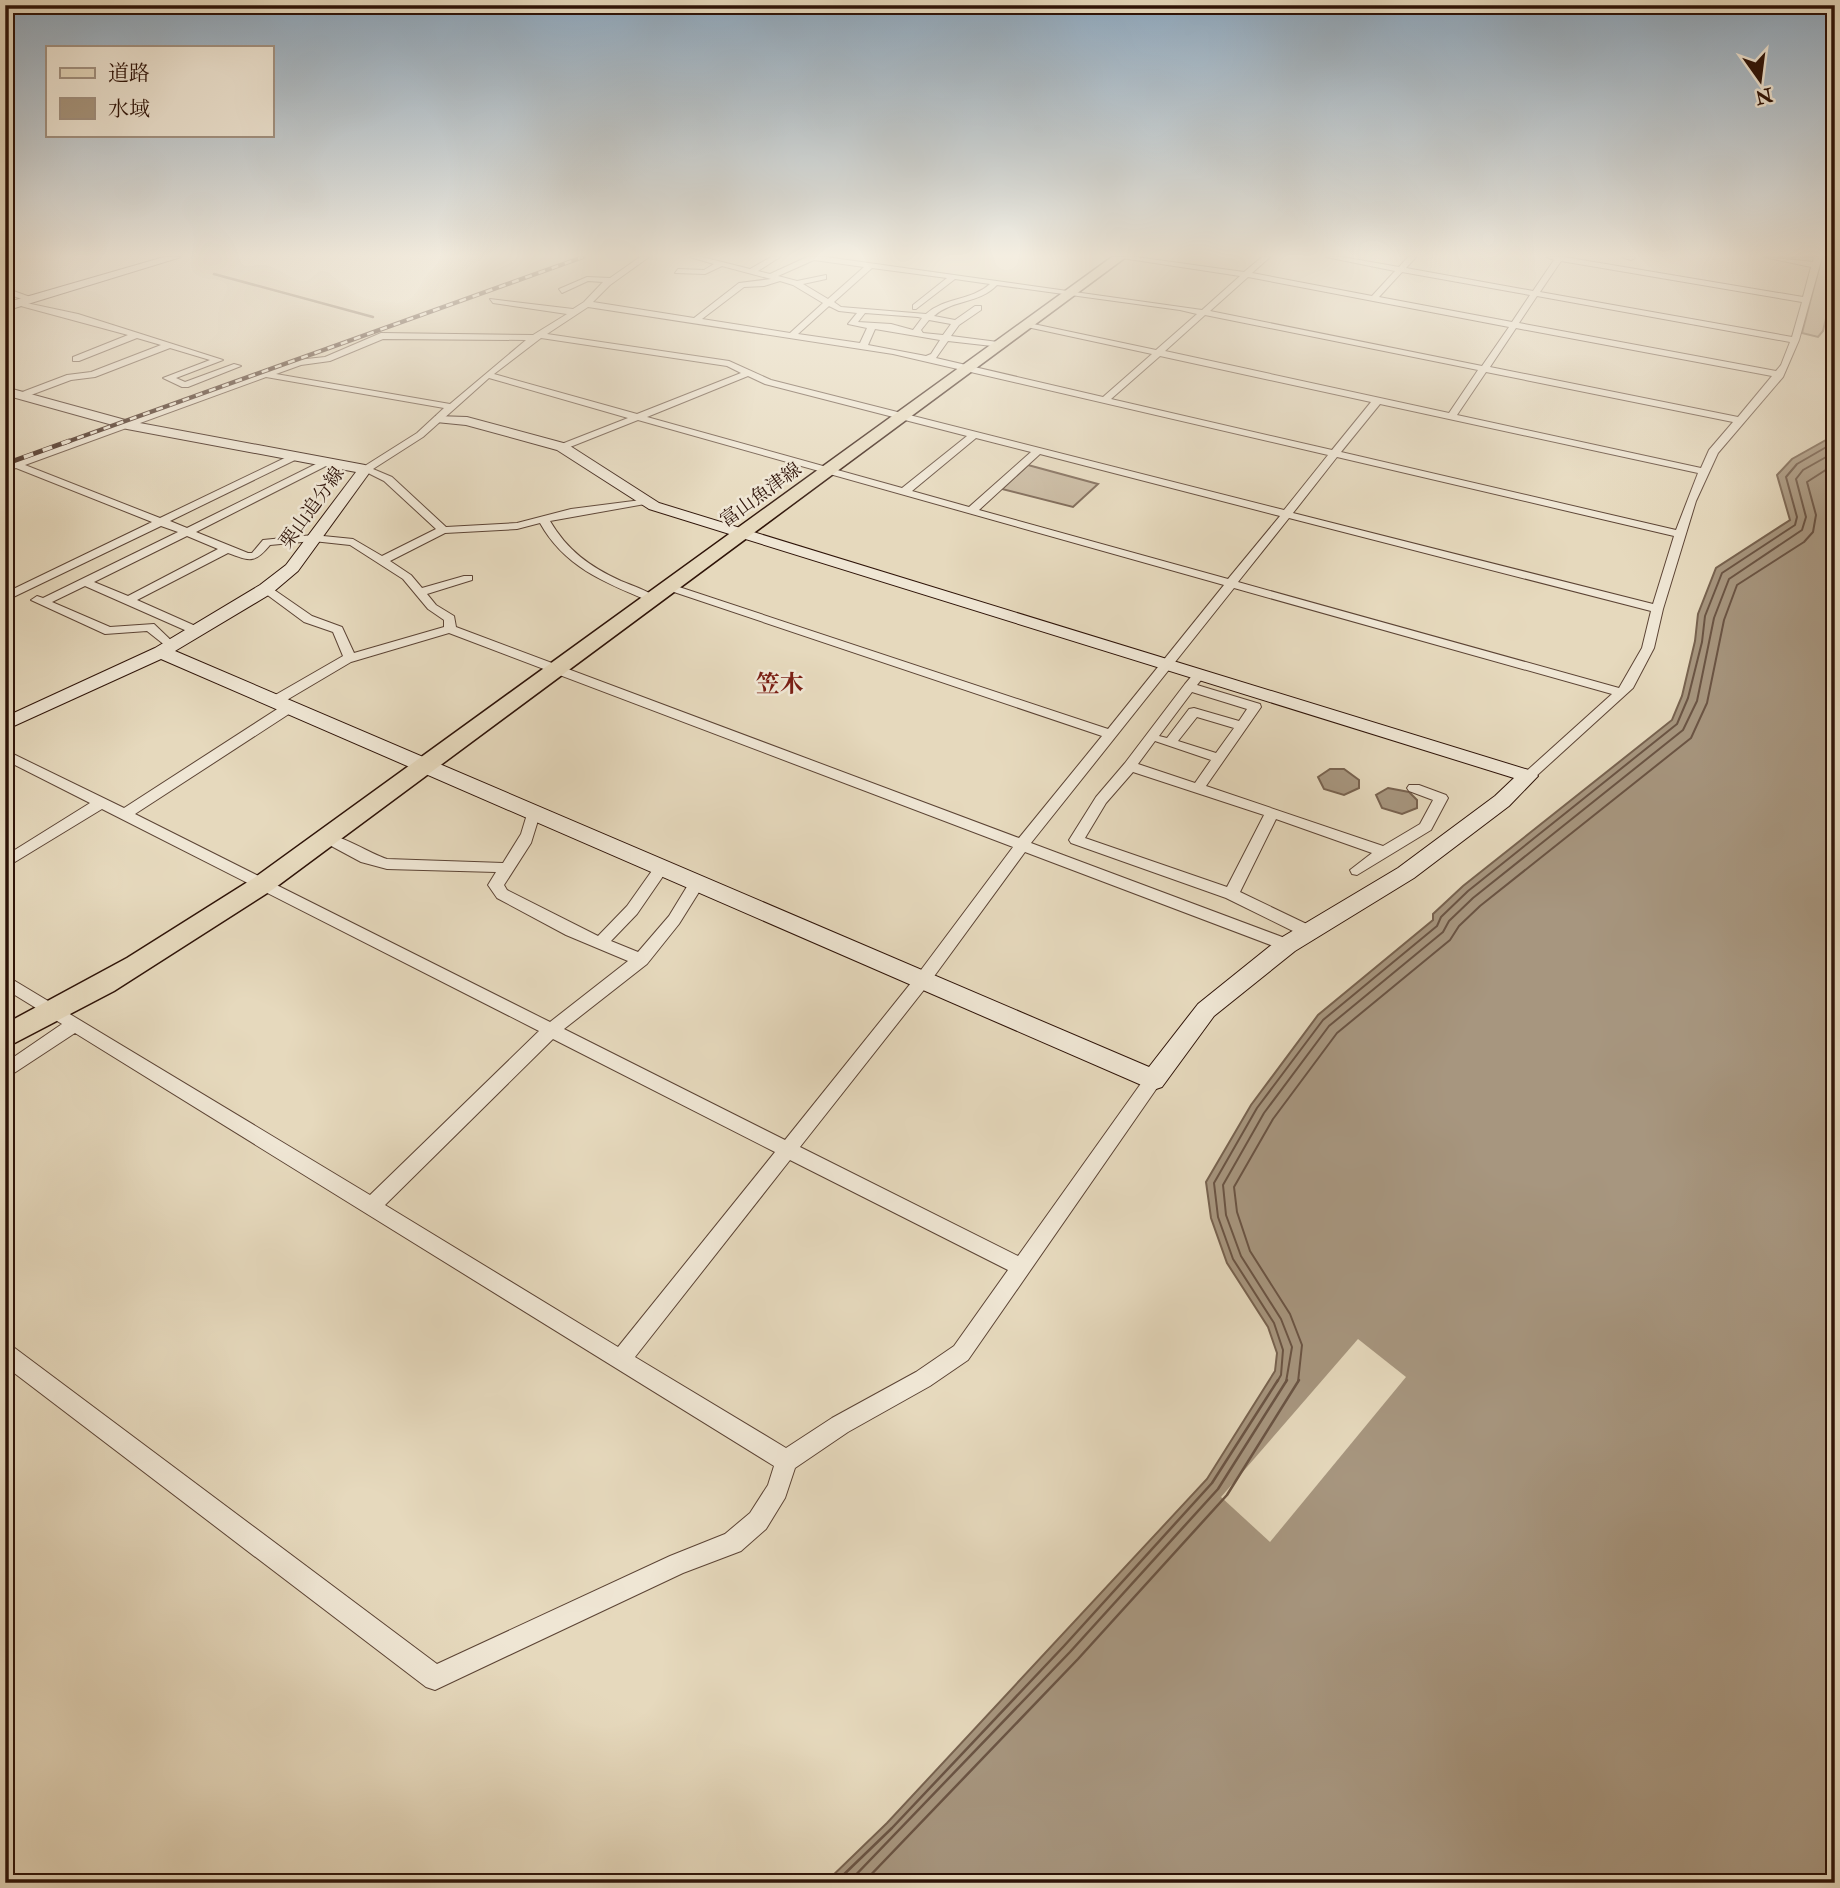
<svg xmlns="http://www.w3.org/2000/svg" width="1840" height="1888" font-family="'IM FELL Double Pica','Noto Serif JP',serif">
  <rect width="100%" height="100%" fill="#e6d9bd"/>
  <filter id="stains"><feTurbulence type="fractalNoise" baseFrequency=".00286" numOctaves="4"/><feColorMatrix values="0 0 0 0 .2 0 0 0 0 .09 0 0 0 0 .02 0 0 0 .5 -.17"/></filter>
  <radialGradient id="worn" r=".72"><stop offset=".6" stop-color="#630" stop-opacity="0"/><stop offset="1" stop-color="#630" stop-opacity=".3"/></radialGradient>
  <g fill="#c7b79e" stroke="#7a6553" stroke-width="2">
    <polygon points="1779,257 1835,257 1835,280 1823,331 1818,337 1802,333 1820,264"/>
    <polygon points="1028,465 1098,484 1073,507 1002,489"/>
  </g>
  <g fill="#a7967f" stroke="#77624f" stroke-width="2">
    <polygon points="1835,435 1835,1883 825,1883 887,1823 1207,1479 1275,1371 1277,1353 1268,1327 1227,1263 1211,1218 1206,1182 1251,1105 1318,1015 1433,920 1433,914 1463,886 1672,720 1682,696 1695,641 1698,614 1716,568 1790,520 1777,475 1792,459"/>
    <polygon points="1330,769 1344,769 1359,780 1359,788 1344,795 1324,789 1318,777"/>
    <polygon points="1388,788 1409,792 1417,800 1417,808 1402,814 1382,808 1376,795"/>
  </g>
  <polygon fill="#e6d9bd" points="1358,1339 1406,1377 1270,1542 1221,1497"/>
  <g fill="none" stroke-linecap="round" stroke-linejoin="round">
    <g stroke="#6a5444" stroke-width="2">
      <polyline points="1277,1382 1281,1375 1283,1350 1274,1323 1233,1259 1218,1217 1214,1183 1257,1108 1323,1020 1437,926 1441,917 1468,891 1677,724 1688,698 1702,642 1705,616 1722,573 1795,525 1797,517 1786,477 1797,464 1835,442"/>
      <polyline points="1286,1382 1292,1347 1281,1319 1241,1256 1226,1215 1223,1185 1264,1113 1329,1026 1443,932 1449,921 1473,898 1683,730 1697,701 1714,618 1729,579 1802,530 1806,517 1796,479 1803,470 1835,452"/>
      <polyline points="1298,1382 1302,1345 1290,1314 1250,1251 1237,1212 1234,1187 1273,1119 1337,1033 1450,940 1459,926 1480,906 1691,738 1707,703 1724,620 1737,585 1804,542 1813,532 1816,515 1807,482 1835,464"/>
    </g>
    <g stroke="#6a5444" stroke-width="2.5">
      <polyline points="835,1883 892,1828 1064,1646 1212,1483 1278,1380"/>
      <polyline points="848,1883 1070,1652 1218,1489 1287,1380"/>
      <polyline points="863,1883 1078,1659 1227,1495 1299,1380"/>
    </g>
    <polyline stroke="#77624f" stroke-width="2.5" points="214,274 373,317"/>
    <g stroke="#5c4435" stroke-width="2">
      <g id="street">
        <path d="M640,257H649L610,285L593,302L694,318L739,283L771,279L722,266L705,274L675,273L678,269L704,270L714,264L690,257H702L750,269L771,257H780L758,271L770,274L807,257H826L1202,310L1240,276L1115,257H1136L1244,272L1262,257H1270L1252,273L1372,296L1395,271L1326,257H1342L1399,267L1408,257H1416L1406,268L1533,291L1554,260L1546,257H1564L1803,297L1811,267L1764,257L1813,262L1814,257H1822L1799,340L1783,377L1718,453L1696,501L1663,609L1654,648L1633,688L1533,779L1528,780L1521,776L1612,694L1234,588L1031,843L1293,941L1295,945L1293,949H1281L1025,852L927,986L800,1147L1018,1256L1147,1075L1153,1073L1159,1075L1162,1080L1159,1085L968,1360L930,1386L848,1432L795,1468L785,1498L766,1529L741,1551L683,1573L435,1690L426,1687L5,1366V1343L12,1346L437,1664L670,1556L725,1534L750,1513L768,1485L774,1466L75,1033L5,1079V1063L62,1024L5,989V975L370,1195L539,1031L102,809L5,868V856L90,803L5,760V750L124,808L285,704H295V710L135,814L550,1022L628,961L566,935L497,898L488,885L496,872L387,869L361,862L322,841L320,838L322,835C336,831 370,854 387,859L503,863L521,834L528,811H538L540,814L531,843L504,885L507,890L598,936L627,906L656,865H666L668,869L637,914L611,941L638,952L669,916L691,880H701L704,884L679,924L647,964L564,1029L785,1140L915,978L1013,847L449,633L351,662L280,704H270V698L343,656L333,632L304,622L262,591V587H270L312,616L342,627L354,653L444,627V620L428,609L403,579L350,545L313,541L270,545C254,564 250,561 228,553L137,600L200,628L202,631L196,635L85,586L52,602L110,627L154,624L177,646L171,650L147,631L105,634L31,600L37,596L43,598L178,532L161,526L5,601V593L152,522L16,468L5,472V465L297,360L325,357L381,333L533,335L567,314L493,303L490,299L573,309L584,302L603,282L588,281L562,293L559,289L587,277L610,278ZM814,260L864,267L828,299L803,284L826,279V275L797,281L778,276ZM1561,261L1802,302L1792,337L1540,292ZM872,268L947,278L913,305V309H916L955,279L990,284C971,301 945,297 926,314L841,307L834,302ZM1402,272L1530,295L1512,322L1379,297ZM1248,277L1509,327L1482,366L1210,311ZM780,281L793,285L823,303L790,333L702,319L744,287L764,286ZM997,285L1180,310L1197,314L1156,350L1024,322L1023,324L1027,327L1152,354L1103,397L936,358L948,341L1001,347L1002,345L998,342L951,336L959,325L981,310V306H975L955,320L934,316C953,299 979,304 997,285ZM1537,296L1790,342L1781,365L1776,371L1519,323ZM829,306L839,311L857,313L848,324L867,328L860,343L798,334ZM588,307L893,354L1328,455L1284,510L771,380L729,361L547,334ZM865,313L918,317L922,318L913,330L891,324L858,322ZM1205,315L1478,370L1449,413L1165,351ZM929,320L951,324L943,335L923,333L921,330ZM1516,328L1772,376L1738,417L1490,367ZM875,329L940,340L931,354L926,356L868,345ZM541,338L727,366L741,373L637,414L494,374ZM383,339L526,340L450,404L276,374L301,365L330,361ZM1160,356L1371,402L1332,450L1111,399ZM1486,372L1733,422L1709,450L1701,468L1457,415ZM748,376L765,384L967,436L902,488L647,417ZM266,377L444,408L417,433L360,469L384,481L436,529L382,556L353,539L313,535L263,540L252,553H248L196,532L328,465L329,463L324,460L187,528L170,521L297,459L298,457L293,454L160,518L25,465ZM489,378L628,418L559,445V449H565L638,420L1224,585L1108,729L673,585H665V589L1102,736L1019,838L456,627L454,616L436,605L427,594L472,580V576H464L422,588L411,575L390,561L445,533L517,529L540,523C564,566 603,582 647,600H655L657,598C647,590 633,586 621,581C590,567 567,550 550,521L645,504L650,501L649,499L571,509L517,523L446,527L392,477L373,469L423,437ZM1380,404L1698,473L1676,530L1341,452ZM976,438L1031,452L969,507L912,491ZM1040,454L1280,516L1228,579L979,510ZM1337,457L1674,536L1653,604L1293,513ZM1289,518L1651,611L1642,648L1619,688L1238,582ZM187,536L218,549L128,596L94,582ZM553,1039L775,1152L618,1347L385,1205ZM790,1160L1008,1270L954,1346L916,1372L832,1418L786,1448L635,1357Z"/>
        <polygon points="1622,257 1634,257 1635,258 1631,260"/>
        <polygon points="5,288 33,298 34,300 30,302 5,293"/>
        <polygon points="17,301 78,314 223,360 176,378 185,382 234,364 241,366 188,387 182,387 163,378 210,360 170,348 95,377 71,380 23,398 17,398 17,394 67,375 91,372 161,345 137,338 79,361 73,361 73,357 128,335 17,305"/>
        <path d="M1200,670L1206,674L1197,685L1260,704L1261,707L1206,786L1383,846L1420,824L1433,800L1409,791L1407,788L1409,785H1419L1446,795L1448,798L1431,830L1357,875L1352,874L1350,870L1372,853L1276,819L1240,892L1315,928L1317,932L1315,936H1303L1226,898L1071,843L1069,840L1096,797L1125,763L1185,684L1196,671ZM1192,692L1247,709L1239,721L1194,708L1189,709L1167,738L1159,736ZM1197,717L1234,728L1216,753L1178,741ZM1155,741L1211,760L1195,783L1138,764ZM1133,772L1264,815L1227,887L1085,838L1106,803Z"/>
      </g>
    </g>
    <g stroke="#2e1308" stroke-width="2">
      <g id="secondary">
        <polygon points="164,257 181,257 5,311 5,303"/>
        <polygon points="5,387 129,421 365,465 372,469 298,571 272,593 175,651 1149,1067 1198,1004 1279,939 1398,868 1495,796 1514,778 649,509 557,450 466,425 436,422 436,416 467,417 567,444 659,503 1535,772 1538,776 1509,806 1414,878 1295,951 1214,1016 1162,1087 1153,1090 161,659 5,730 5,717 155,648 260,585 286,565 356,472 127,429 5,395"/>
      </g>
    </g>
    <g stroke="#2e1308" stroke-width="3">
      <polygon id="primary" points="1112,257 1126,257 272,890 114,991 5,1048 5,1024 127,958 254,878"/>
    </g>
    <use href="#street" fill="#efe6d4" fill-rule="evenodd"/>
    <use href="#secondary" fill="#efe6d4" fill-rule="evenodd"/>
    <use href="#primary" fill="#e6d9bd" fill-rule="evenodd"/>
    <g stroke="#2e1308" stroke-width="4.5">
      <polyline id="rail-far1" points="64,443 583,257"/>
    </g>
    <g stroke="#2e1308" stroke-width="5">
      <polyline id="rail" points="5,464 69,441"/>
    </g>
    <use href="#rail-far1" stroke="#efe6d4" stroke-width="2.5" stroke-dasharray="7" stroke-linecap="butt"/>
    <use href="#rail" stroke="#efe6d4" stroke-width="3.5" stroke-dasharray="10" stroke-linecap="butt"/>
  </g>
  <linearGradient id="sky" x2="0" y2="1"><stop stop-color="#8ea8be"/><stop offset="0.49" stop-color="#f4eee1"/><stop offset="1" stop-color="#f4eee1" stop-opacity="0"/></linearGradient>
  <rect width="1840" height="521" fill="url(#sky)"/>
  <g text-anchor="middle" stroke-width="5" stroke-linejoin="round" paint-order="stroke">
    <g font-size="19" fill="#2e1308" stroke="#efe6d4">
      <text transform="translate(760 494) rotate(-36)" y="7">富山魚津線</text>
      <text transform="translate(311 507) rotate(-54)" y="7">栗山追分線</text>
    </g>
    <g font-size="24" font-weight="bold" fill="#7a1f14" stroke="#efe6d4">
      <text x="780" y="692">笠木</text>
    </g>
  </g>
  <rect width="1840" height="1888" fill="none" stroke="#e6d9bd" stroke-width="28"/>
  <rect x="7" y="7" width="1826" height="1874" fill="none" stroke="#2e1308" stroke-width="3.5"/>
  <rect x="14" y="14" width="1812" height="1860" fill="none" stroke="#2e1308" stroke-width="2"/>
  <rect x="46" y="46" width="228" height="91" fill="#efe6d4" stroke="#a29282" stroke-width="2"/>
  <rect x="60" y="68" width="35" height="10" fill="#e6d9bd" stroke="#a29282" stroke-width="2"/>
  <text x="108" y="80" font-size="21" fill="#2e1308">道路</text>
  <rect x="60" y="98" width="35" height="21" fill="#a7967f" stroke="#a29282" stroke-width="2"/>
  <text x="108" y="116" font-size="21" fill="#2e1308">水域</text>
  <g transform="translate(1760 80) rotate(166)" stroke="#efe6d4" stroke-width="5" paint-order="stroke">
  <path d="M0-5L12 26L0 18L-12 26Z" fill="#2e1308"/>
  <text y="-10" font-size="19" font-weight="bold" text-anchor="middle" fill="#2e1308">N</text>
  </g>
  <rect width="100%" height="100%" filter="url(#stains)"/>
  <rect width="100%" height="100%" fill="url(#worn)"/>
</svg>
